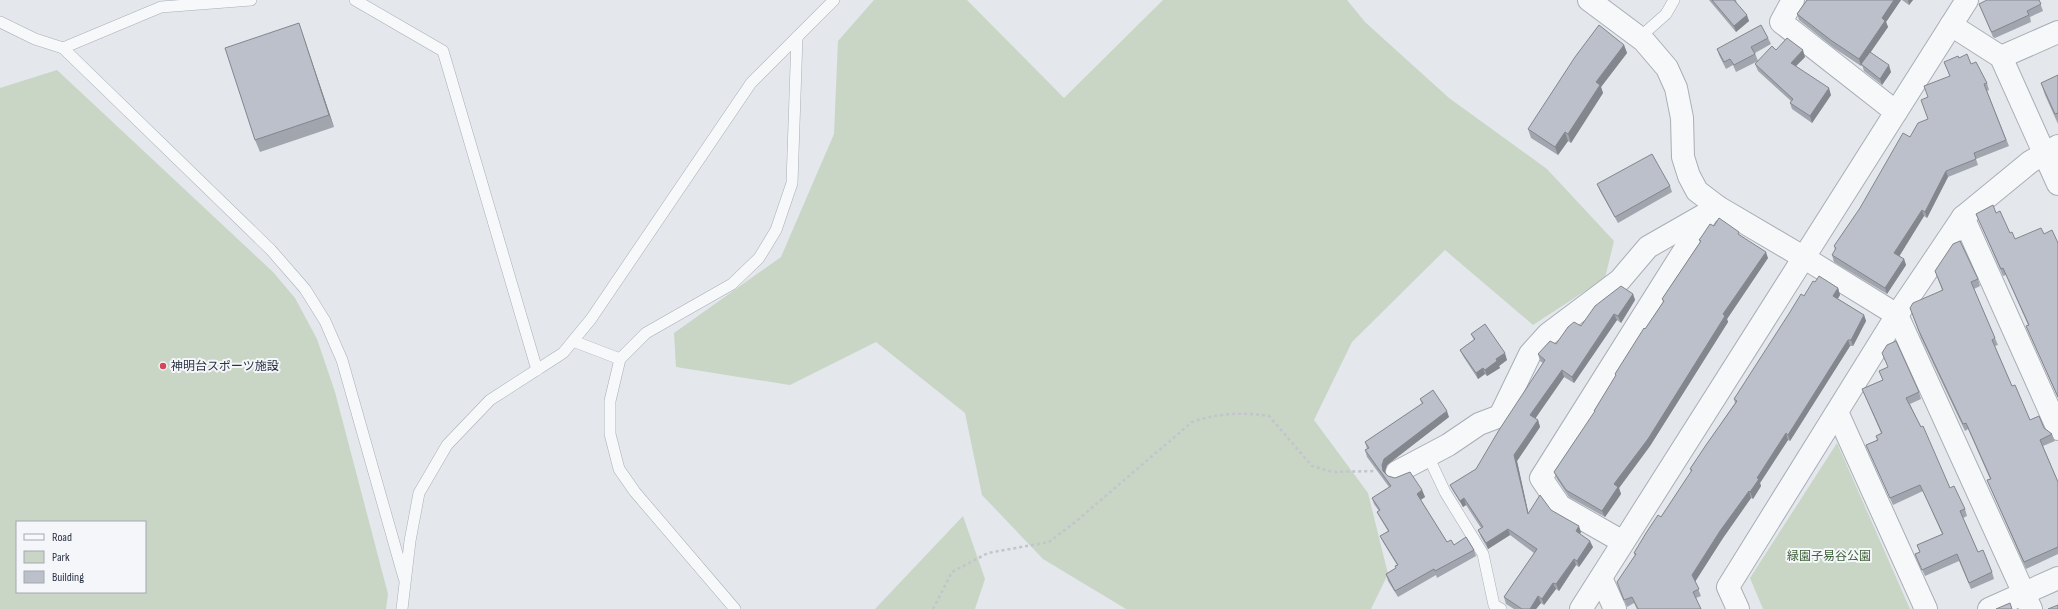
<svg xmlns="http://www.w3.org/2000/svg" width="2058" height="609" font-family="'Sofia Sans Condensed','Noto Sans JP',sans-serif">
  <rect width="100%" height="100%" fill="#e4e7ec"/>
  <g fill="#c9d6c5" fill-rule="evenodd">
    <polygon points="874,0 967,0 1064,98 1163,0 1347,0 1365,22 1449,98 1547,169 1614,241 1605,278 1533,325 1445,250 1352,342 1314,420 1368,493 1388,574 1371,609 1126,609 1043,559 982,495 965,413 876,342 790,385 676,367 674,333 781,257 834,134 838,41"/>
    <path d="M57,70L273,272L295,298L317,339L335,392L388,594L386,609H0V88ZM17,522H145V592H17Z"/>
    <polygon points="1837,443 1910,609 1763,609 1750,578"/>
    <polygon points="963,516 985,579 975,609 875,609"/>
  </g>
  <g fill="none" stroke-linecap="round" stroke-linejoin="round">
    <g stroke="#a9aeb7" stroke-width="12">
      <g id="service">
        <polyline points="355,0 443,51 537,370"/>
        <polyline points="0,22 35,39 63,48 161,7 251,0"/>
        <polyline points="1639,38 1666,14 1674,0"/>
        <polyline points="63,48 271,250 305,289 325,321 342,360 404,578"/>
        <polyline points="573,341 620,359"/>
        <polyline points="1428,456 1445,492 1483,554 1494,605 1501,609"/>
        <polyline points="402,609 410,541 419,493 447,445 490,400 563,353 591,319 751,83 834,0"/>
        <polyline points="735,609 635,492 619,469 610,434 610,401 620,359 646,333 732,284 759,258 776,230 792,183 797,37"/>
      </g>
    </g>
    <g stroke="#a9aeb7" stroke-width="24">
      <g id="minor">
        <polyline points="1589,0 1644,41 1667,68 1676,88 1682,118 1683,157 1689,176 1697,191 1718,207 1803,257 1897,315 2031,609"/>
        <polyline points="1793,0 1781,22 1896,112"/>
        <polyline points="1951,25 2001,57 2058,184"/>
        <polyline points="2001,57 2058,32"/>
        <polyline points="1963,217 2058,429"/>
        <polyline points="1837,412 1926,609"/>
        <polyline points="1397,472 1448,445 1479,424 1500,416 1530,354 1548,334 1620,280 1648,247 1718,207"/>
        <polyline points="1623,542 1560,506 1541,478 1706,216"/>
        <polyline points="1601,578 1615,609"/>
        <polyline points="1738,609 1728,587 1897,315 1963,217 2030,162 2058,146"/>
        <polyline points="1989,609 2058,578"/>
      </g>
    </g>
    <g stroke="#a9aeb7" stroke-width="24">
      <polyline id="tertiary" points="1581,609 1967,0"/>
    </g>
    <path stroke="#c2c5cb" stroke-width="2.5" stroke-dasharray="3 3" stroke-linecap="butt" d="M933,609L952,572L988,553L1049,542L1074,523L1192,422C1218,413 1242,412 1269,416L1312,466L1333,472L1376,471"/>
    <use href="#service" stroke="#f7f8fa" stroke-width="11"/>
    <use href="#minor" stroke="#f7f8fa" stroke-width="22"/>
    <use href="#tertiary" stroke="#f7f8fa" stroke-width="22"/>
  </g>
  <g fill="#a1a5ae">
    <polygon points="1709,0 1736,0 1737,4 1749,21 1736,32"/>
    <polygon points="1807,0 1901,0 1886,22 1888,27 1870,53 1891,72 1882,85 1864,71 1862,65 1861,66 1834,48 1799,20 1797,14"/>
    <polygon points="1902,0 1913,0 1909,5"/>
    <polygon points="2039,0 2043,11 2030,17 2031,22 1995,38 1993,37 1979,4"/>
    <polygon points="303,35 334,127 260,152 255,140"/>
    <polygon points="1768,38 1771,44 1755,53 1758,61 1736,72 1733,65 1726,69 1719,55 1717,49"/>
    <polygon points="1624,45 1627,53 1601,87 1603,93 1571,143 1568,141 1558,155 1531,138 1528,129"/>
    <polygon points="1776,50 1805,57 1796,66 1831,95 1812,123 1792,109 1790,103 1791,101 1758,71 1755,64"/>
    <polygon points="1959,58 1971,64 1987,83 1989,90 1987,91 2009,146 1976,159 1978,165 1948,177 1927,218 1924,216 1899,256 1904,259 1906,265 1887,294 1834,262 1832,255 1835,250 1834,246 1910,137 1928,119 1928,97 1950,76 1944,62"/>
    <polygon points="2058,75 2058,124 2045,95 2041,83"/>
    <polygon points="1597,184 1670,186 1672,192 1618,223 1600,191"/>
    <polygon points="1996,213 2010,233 2015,239 2044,234 2058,243 2058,398 2029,333 2026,326 2028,325 2006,275 2003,276 1976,214"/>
    <polygon points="1714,226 1740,235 1768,258 1727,319 1728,322 1650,446 1619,488 1621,494 1605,517 1569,497 1557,479 1554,472 1595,412 1594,411 1616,376 1615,374 1663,302 1662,299 1700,242 1699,240"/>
    <polygon points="1935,271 1978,279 1980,286 1974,289 1998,345 1995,346 2012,386 2030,420 2044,428 2052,434 2055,441 2043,446 2058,482 2058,554 2026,569 1990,487 1987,480 1990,479 1968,429 1965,431 1921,338 1910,308 1942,290"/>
    <polygon points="1815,282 1838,288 1840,295 1838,299 1864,315 1866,321 1853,346 1850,346 1790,441 1788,440 1760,483 1761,486 1753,499 1751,498 1723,538 1695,581 1701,596 1696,598 1701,609 1637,609 1634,603 1627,607 1620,589 1635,556 1634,553 1661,517 1691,472 1690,469 1735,403 1734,399 1804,296"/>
    <polygon points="1633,294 1635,300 1621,323 1617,320 1574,383 1564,377 1535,418 1538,420 1540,427 1517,461 1528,513 1551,510 1581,532 1580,534 1593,547 1579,567 1576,565 1559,591 1556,589 1544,605 1541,603 1536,609 1514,609 1506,604 1504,597 1534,553 1510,535 1488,549 1481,537 1478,530 1481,528 1466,505 1463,507 1453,491 1450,485 1476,469 1543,363 1540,361 1538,354 1556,344 1581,326"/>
    <polygon points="1471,334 1507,360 1499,366 1500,368 1487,376 1485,374 1478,379 1463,356 1460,350 1474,340"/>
    <polygon points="1879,371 1919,392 1921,399 1910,404 1950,488 1965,509 1967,516 1963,518 1978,552 1992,572 1994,579 1971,589 1959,561 1925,576 1915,554 1920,552 1917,545 1942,534 1923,491 1893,505 1866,445 1877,440 1876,436 1881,433 1862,389 1883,380"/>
    <polygon points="1420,399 1449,417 1387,465 1385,471 1385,472 1388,476 1422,490 1425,497 1421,500 1447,542 1454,545 1474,550 1476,556 1437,578 1436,575 1398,597 1388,581 1386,574 1396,568 1397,565 1383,542 1380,536 1388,531 1380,518 1377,512 1379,511 1374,504 1372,498 1389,487 1367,457 1365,450 1367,449 1365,442 1422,404"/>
  </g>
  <g fill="#83868d">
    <polygon points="1894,0 1901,0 1886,22 1888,27 1861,66 1859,59 1882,18"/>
    <polygon points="1908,0 1913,0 1909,5"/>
    <polygon points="1747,15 1749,21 1736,32 1734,26"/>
    <polygon points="299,23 303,35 334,127 329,115"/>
    <polygon points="1624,45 1627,53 1601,87 1603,93 1571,143 1568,134 1596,82"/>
    <polygon points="1803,50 1805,57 1793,69 1791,63"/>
    <polygon points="1889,65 1891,72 1882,85 1880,79"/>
    <polygon points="1829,88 1831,95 1812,123 1810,116"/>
    <polygon points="1565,132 1568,141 1558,155 1555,147"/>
    <polygon points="1946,171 1948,177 1927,218 1925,212"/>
    <polygon points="1922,210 1924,216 1897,260 1894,253"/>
    <polygon points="1766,252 1768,258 1727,319 1728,322 1650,446 1619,488 1621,494 1605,517 1602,511 1614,484 1723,314"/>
    <polygon points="1904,259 1906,265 1887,294 1885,288"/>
    <polygon points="1838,288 1840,295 1835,302 1833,296"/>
    <polygon points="1633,294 1635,300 1621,323 1618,316"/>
    <polygon points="1614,314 1617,320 1574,383 1572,377"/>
    <polygon points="1864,315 1866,321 1853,346 1851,340"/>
    <polygon points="1848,340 1850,346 1790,441 1788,435"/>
    <polygon points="1505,353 1507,360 1499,366 1500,368 1487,376 1485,370 1496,359"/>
    <polygon points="1483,368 1485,374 1478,379 1476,373"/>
    <polygon points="1562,370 1564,377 1533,422 1530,415"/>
    <polygon points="1447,411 1449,417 1387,465 1385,471 1386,477 1383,471 1382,465 1384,459"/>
    <polygon points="1538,420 1540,427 1517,461 1530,520 1528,514 1514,455"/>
    <polygon points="1786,433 1788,440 1760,483 1761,486 1753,499 1750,492 1757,478"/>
    <polygon points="1422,490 1425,497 1420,500 1417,494"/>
    <polygon points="1749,491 1751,498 1723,538 1695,582 1692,575 1720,531"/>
    <polygon points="1464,498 1466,505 1463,507 1460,501"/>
    <polygon points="1579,526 1581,532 1578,537 1576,531"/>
    <polygon points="1508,529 1510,535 1488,549 1486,543"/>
    <polygon points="1590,541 1593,547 1579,567 1577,561"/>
    <polygon points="1574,559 1576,565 1559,591 1556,584"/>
    <polygon points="1553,583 1556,589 1544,605 1542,599"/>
    <polygon points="1538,596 1541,603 1536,609 1530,609"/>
  </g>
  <g fill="#bbc0ca" stroke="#83868d">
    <polygon points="1712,0 1734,0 1747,15 1734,26"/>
    <polygon points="1807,0 1894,0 1882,18 1885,21 1859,59 1832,41 1797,14"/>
    <polygon points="1987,0 2039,0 2041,4 2027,11 2029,15 1992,32 1991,31 1979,4"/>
    <polygon points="299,23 329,115 255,140 225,48"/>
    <polygon points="1599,25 1624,45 1596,82 1600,85 1568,134 1565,132 1555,147 1528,129 1575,57"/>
    <polygon points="1761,25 1768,38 1751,47 1755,54 1734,65 1730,59 1724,62 1717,49"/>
    <polygon points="1787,38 1803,50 1791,63 1829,88 1810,116 1790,103 1793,99 1755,64 1772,46 1776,50"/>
    <polygon points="1870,52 1889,65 1880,79 1861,64"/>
    <polygon points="1967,54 1971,64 1976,62 1987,83 1984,84 2006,140 1974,153 1976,159 1946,171 1925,212 1922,210 1894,253 1904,259 1885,288 1832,255 1836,248 1834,246 1860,208 1903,133 1910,137 1918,123 1928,119 1921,100 1928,97 1924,86 1950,76 1944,62 1958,56 1959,58"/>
    <polygon points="2058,75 2058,113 2055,114 2041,83"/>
    <polygon points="1652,154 1670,186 1615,217 1597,184"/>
    <polygon points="1993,205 1996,213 2000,211 2010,233 2012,232 2015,239 2041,228 2044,234 2052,230 2058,243 2058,397 2026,326 2029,325 2003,268 2001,269 1976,214"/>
    <polygon points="1719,218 1739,232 1738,234 1766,252 1723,314 1725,316 1648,439 1614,484 1618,487 1602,511 1566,490 1554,472 1595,411 1594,411 1616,375 1615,374 1644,328 1645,329 1664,301 1662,299 1701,241 1699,240 1702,236 1710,224 1714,226"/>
    <polygon points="1960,241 1978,279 1971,282 1995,338 1992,340 2012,386 2015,385 2030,420 2039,416 2044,428 2052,434 2040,440 2058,482 2058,547 2024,562 1987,480 1991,479 1966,423 1963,424 1919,331 1910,308 1913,303 1943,290 1935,271 1953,244"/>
    <polygon points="1819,276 1838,288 1833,296 1864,315 1851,340 1848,340 1788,435 1786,433 1757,478 1759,479 1750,492 1749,491 1720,531 1692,575 1699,589 1693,592 1701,609 1638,609 1632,597 1624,600 1617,582 1636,554 1634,553 1646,533 1658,515 1661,517 1692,470 1690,469 1706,445 1737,401 1734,399 1790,312 1801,294 1804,296 1813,281 1815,282"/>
    <polygon points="1621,286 1633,294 1618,316 1614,314 1572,377 1562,370 1530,415 1538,420 1514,455 1528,514 1540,495 1551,510 1579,526 1576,531 1590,541 1577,561 1574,559 1556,584 1553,583 1542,599 1538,596 1530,609 1522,609 1504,597 1537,549 1508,529 1486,543 1478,530 1483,527 1464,498 1460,501 1450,485 1476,469 1499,430 1545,360 1538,354 1550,341 1556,344 1568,327 1574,322 1581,326 1595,306"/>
    <polygon points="1485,324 1505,353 1496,359 1497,361 1485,370 1483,368 1476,373 1460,350 1475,339 1471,334"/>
    <polygon points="1896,341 1919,392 1906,398 1921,427 1923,426 1950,488 1954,486 1965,509 1960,511 1978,552 1983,550 1992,572 1969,583 1957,554 1922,570 1915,554 1920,552 1917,545 1943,534 1920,485 1890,498 1866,445 1878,440 1876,436 1882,433 1862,389 1883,380 1879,371 1888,367 1882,353 1887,345"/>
    <polygon points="1433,390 1447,411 1384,459 1382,465 1383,471 1388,476 1395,478 1410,472 1422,490 1417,494 1447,542 1451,540 1454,545 1466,537 1474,550 1435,571 1434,569 1395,591 1386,574 1396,568 1395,566 1398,565 1380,536 1389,531 1377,512 1380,510 1372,498 1391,486 1365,450 1369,448 1365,442 1423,403 1420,399"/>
    <polygon points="2010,603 2012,609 1996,609"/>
    <polygon points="2058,605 2058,609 2048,609"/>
  </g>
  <circle fill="#d1495b" stroke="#f4f6f9" stroke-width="1.5" cx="163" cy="366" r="4"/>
  <g text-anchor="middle" stroke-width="4" stroke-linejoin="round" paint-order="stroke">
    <g font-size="12" fill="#2b3445" stroke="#f4f6f9" text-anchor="start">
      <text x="171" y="370">神明台スポーツ施設</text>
    </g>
    <g font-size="12" fill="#3f6138" stroke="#f4f6f9">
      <text x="1829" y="560">緑園子易谷公園</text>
    </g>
  </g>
  <rect x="16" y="521" width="130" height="72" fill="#f4f6f9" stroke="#a4a8b1"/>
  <rect x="24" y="534" width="20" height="6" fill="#f7f8fa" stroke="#a4a8b1"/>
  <text x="52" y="541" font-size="12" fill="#2b3445">Road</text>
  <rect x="24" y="551" width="20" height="12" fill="#c9d6c5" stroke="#a4a8b1"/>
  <text x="52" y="561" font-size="12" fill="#2b3445">Park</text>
  <rect x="24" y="571" width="20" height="12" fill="#bbc0ca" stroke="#a4a8b1"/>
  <text x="52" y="581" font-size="12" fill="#2b3445">Building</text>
</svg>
